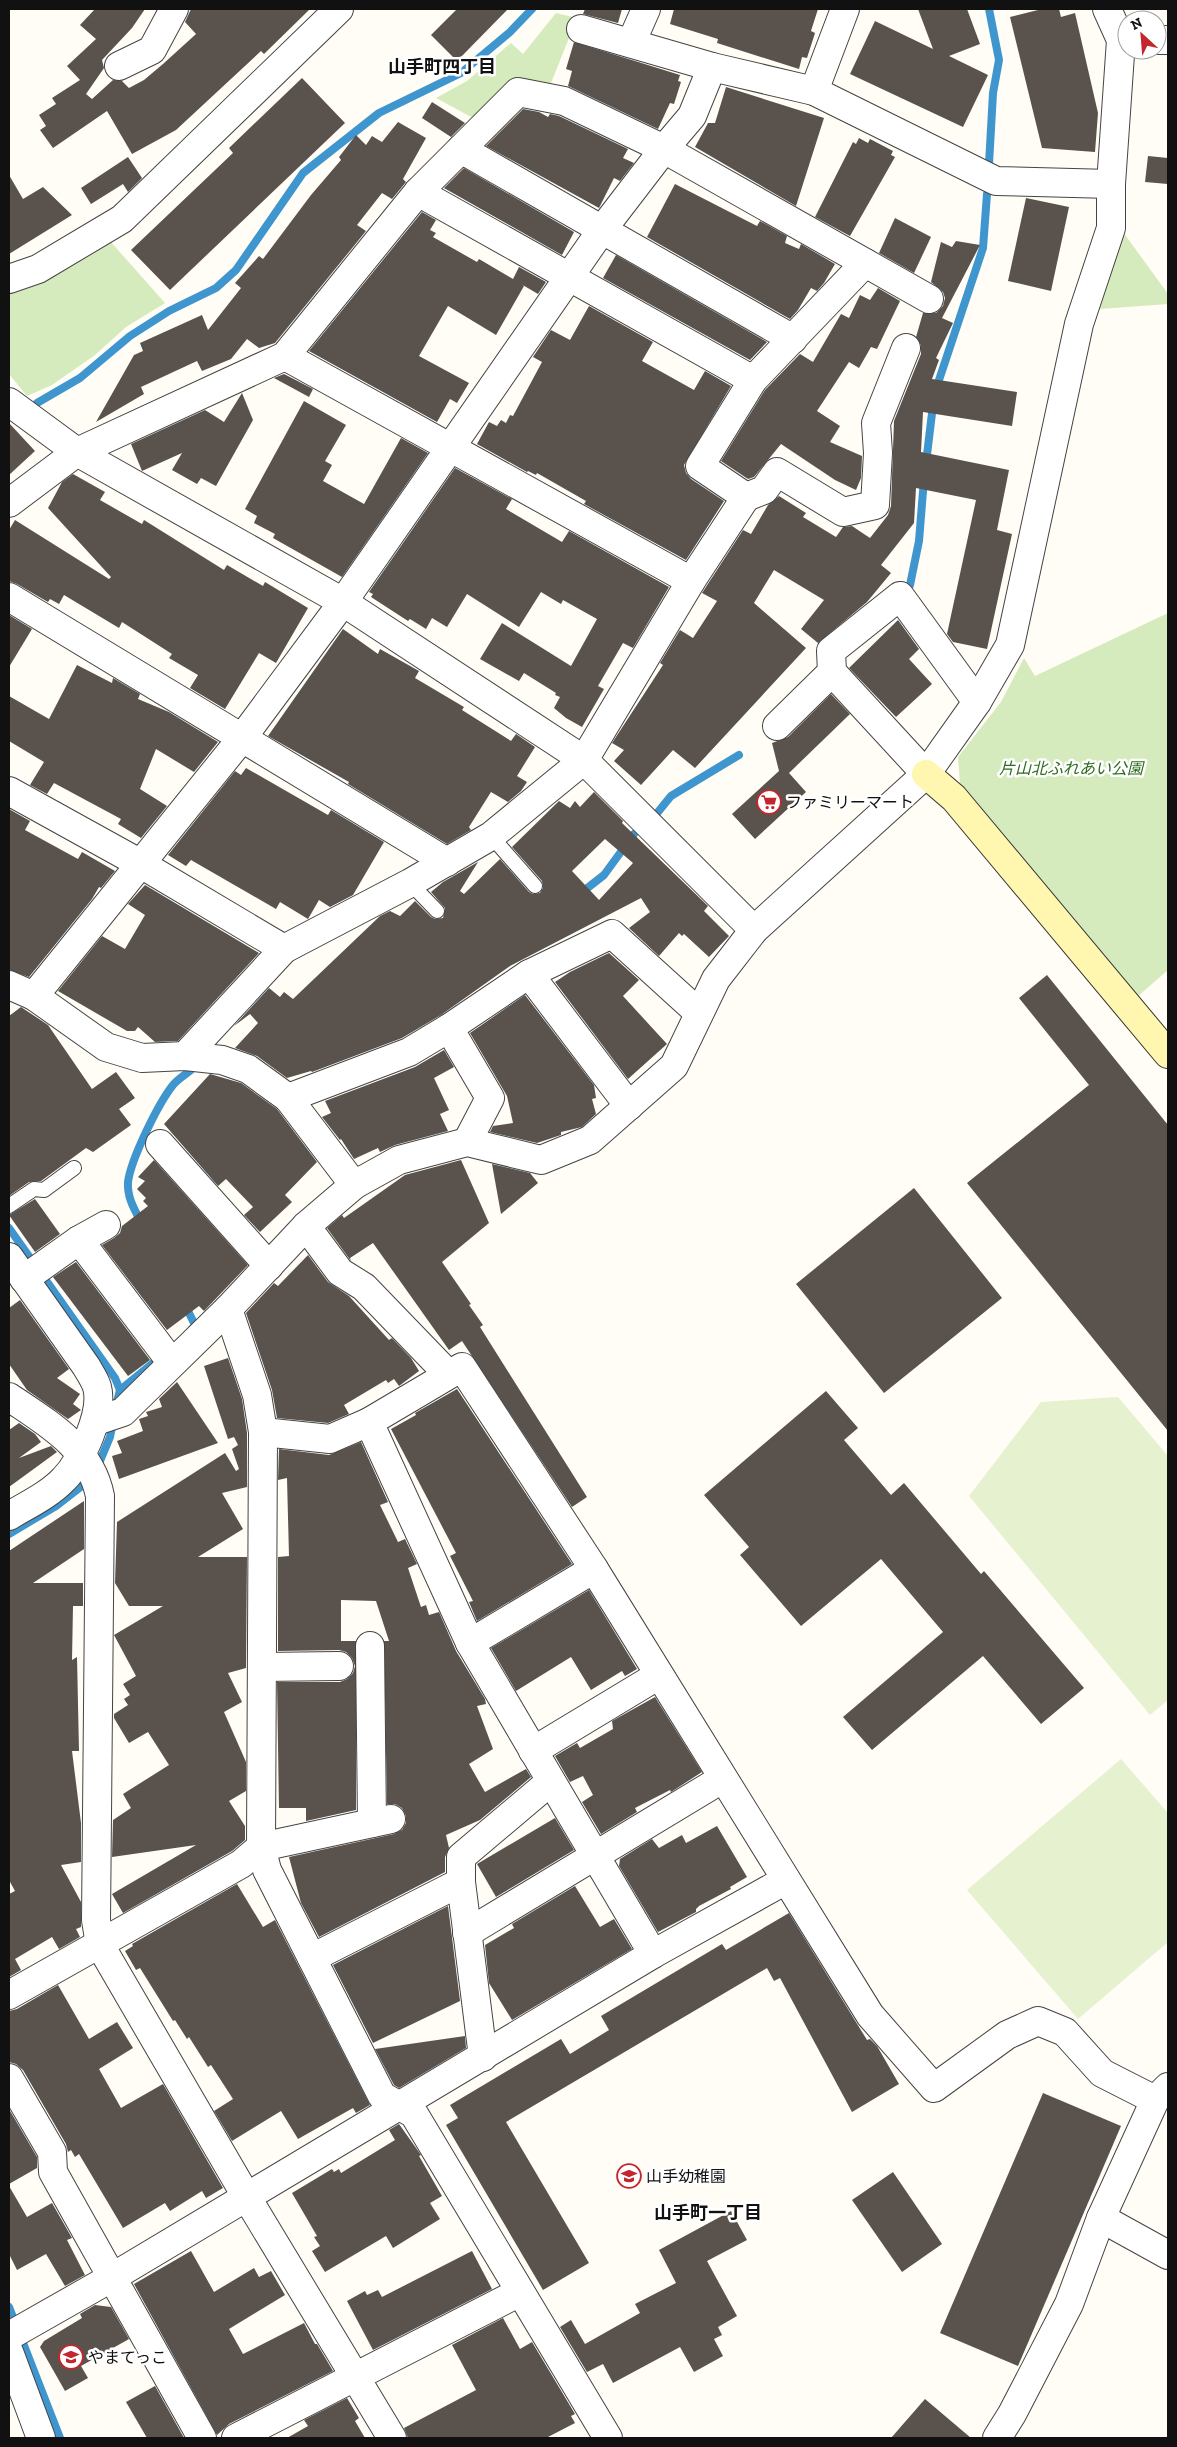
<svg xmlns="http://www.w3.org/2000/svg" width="1177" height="2447" font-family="'Zilla Slab','Noto Sans JP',serif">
  <rect width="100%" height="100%" fill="#fffdf5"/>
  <g fill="#d5ebbd">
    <polygon points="556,13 577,18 549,88 475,119 436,98 467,81 511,43 523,54"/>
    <polygon points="1123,232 1168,294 1168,304 1100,309"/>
    <polygon points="110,241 165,303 126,327 95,355 52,385 27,396 9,374 9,290"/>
    <polygon points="1168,613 1168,970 1137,997 960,785 958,757 1001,702 1024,658 1035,676"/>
  </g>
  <g fill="#e6f2cf">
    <polygon points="1118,1397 1168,1456 1168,1700 1150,1715 969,1496 1041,1402"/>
    <polygon points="1121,1759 1168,1813 1168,1942 1078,2019 967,1890"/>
  </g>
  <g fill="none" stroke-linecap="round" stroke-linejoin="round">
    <g stroke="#3f96cf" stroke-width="8">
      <polyline points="989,164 993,93 999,60 989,9"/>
      <polyline points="936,389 983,248 987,194"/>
      <polyline points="37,403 80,378 130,336 169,311 216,288 236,270 303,173 379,113 461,73 510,32 532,9"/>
      <polyline points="926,463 933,405"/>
      <polyline points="910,585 919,541 924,479"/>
      <polyline points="658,812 671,796 739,755"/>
      <polyline points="581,893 604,875 634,834"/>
      <path d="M141,1222C134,1209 127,1197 128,1182C131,1159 158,1104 173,1085C178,1079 185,1075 191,1070"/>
      <polyline points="9,1228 115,1378 120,1390 116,1406"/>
      <polyline points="185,1305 195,1325 192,1329"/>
      <polyline points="120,1390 153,1363"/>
      <polyline points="100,1461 110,1437 113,1422"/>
      <polyline points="9,1534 56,1506 83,1485"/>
      <polyline points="9,2307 60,2438"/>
    </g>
  </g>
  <g fill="#5a524d" fill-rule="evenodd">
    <polygon points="95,9 145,9 132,28 102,60 104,68 86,94 92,99 113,80 122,81 129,88 144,80 163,64 196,34 185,22 191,9 310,9 264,54 261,51 176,130 132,154 107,111 53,148 40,130 46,126 39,115 56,104 52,98 80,80 67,66 96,39 80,25"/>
    <polygon points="457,9 508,9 457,61 431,35"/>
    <polygon points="585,9 622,9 618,23 583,14"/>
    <polygon points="674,9 818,9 811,31 815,33 807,58 802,57 799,69 717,43 718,39 670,24"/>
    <polygon points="918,9 967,9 980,44 949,56 988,75 963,127 850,74 875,21 933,49"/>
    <polygon points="1042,9 1059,9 1061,17 1075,13 1098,113 1095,152 1042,148 1010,17"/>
    <polygon points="574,42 680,75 678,81 681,82 674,104 670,103 658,129 568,86 572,71 566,69"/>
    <polygon points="302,78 345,123 170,290 131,250 233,153 229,148"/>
    <polygon points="726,87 824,118 796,206 695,147 708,123 715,123"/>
    <polygon points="432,102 465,123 451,137 422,118"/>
    <polygon points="523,109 539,112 548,117 550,114 559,116 628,149 623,158 634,163 620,181 614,178 599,208 486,146"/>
    <polygon points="398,122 426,138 403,179 406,182 392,199 382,193 357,225 366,231 275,343 259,348 247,339 231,359 202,371 197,361 141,387 144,394 96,422 134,355 143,351 140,343 202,315 208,330 241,288 235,283 259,256 263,259 311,195 341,160 339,157 356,135 366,145 372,136 382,142"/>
    <polygon points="859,138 868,143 870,139 893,151 891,155 895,157 850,236 815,217 853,142 856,144"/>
    <polygon points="1148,156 1168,158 1168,184 1145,182"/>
    <polygon points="128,157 142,178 128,192 123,184 91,204 81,188"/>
    <polygon points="464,168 574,232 562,255 444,188"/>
    <polygon points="9,175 23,199 43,187 72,215 9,254"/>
    <polygon points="675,184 757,226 760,221 787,236 785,243 799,249 801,244 835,264 824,283 817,291 811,288 798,310 790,319 647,237"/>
    <polygon points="1026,198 1069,207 1051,291 1008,281"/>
    <polygon points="422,212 436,220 430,230 436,233 433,237 477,262 479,259 513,279 519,267 546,282 538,294 521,284 524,286 496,335 448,306 419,356 469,383 457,403 450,399 437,422 309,351"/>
    <polygon points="895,218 931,237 914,273 879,253"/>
    <polygon points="956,241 980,245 942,318 953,323 936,358 939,360 932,379 1017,392 1012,426 923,412 921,452 1009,470 997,530 1012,534 987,649 953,642 947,634 976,500 916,488 914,523 881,565 891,573 867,602 818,643 801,629 824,600 774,570 754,603 806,648 695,768 673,750 641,785 614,761 624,750 612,743 663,665 660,663 680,630 693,638 717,601 702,593 743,530 751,534 768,505 779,496 806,513 803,517 836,537 843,527 852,526 870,538 888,515 891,506 894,421 921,354 921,345 916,337 923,313 936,313 943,306 945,298 943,292 931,282 941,242 952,247"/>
    <polygon points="616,255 767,342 750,360 603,278"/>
    <polygon points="878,288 900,301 877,349 871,347 859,368 849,362 817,411 840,426 830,442 862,456 861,478 856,490 835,480 781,444 754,477 748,479 721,461 765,390 800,354 813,362 841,314 849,318 860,295 870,300"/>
    <polygon points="589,306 653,342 642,361 694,390 705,371 731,386 684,465 686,473 691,479 724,501 686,560 584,504 586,501 537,473 536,475 528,471 527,472 477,444 489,422 497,426 501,420 506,423 510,415 513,416 542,362 533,357 551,330 570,340"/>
    <polygon points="284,374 313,389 309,397 274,378"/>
    <polygon points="242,393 253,420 216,486 201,478 197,484 172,470 182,453 142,471 131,444 205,410 224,422"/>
    <polygon points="304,401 346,425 325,461 332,465 323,481 364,504 401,438 428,453 342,577 273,538 275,534 254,523 257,516 245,509"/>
    <polygon points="9,423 35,451 9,475"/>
    <polygon points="455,468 512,499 506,509 562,542 569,531 669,587 633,648 623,643 598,686 604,689 582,727 566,718 554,708 560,697 555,695 556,693 524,673 519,681 480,659 502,623 571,666 597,619 563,600 561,604 541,592 519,627 467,594 447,627 432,618 426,629 410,619 408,621 371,597 373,594 369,592"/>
    <polygon points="73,474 105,492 100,500 142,524 144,520 224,570 227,565 263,586 265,582 308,608 276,663 259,653 225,709 190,688 198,675 169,658 172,654 122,622 119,628 64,595 59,604 50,599 48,602 17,584 9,581 9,530 15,520 109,579 111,577 48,508 62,482"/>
    <polygon points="9,615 32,629 9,667"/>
    <polygon points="898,620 919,649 909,659 932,684 896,717 849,668"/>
    <polygon points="343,629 378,654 380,649 419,671 415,678 464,707 462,710 511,741 516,734 535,747 517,776 527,782 521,791 508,802 491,792 469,827 471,830 447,844 348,784 349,782 268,736"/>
    <polygon points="77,665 112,683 113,678 140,694 138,699 169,712 218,742 194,772 156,749 140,789 167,806 141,838 118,824 121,819 54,783 47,794 30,785 44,762 9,741 9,696 49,719"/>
    <polygon points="831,694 850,714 789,773 806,792 755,839 732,814 779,771 772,743 788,737"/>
    <polygon points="246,768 328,815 331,810 384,842 353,895 330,907 319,900 308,919 280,902 276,909 191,860 186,866 168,855 235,771 241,775"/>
    <path d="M594,792L623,821L622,823L708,906L704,911L729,936L709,957L684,934L682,936L679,933L659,956L629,928L650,912L641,898L510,966L441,1015L402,1038L312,1072L311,1071L287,1078L257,1056L235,1048L258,1023L250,1014L234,1026L269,988L280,997L284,992L293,999L380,916L390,911L400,916L415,901L431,917L435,919L443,918L445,908L431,892L443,882L478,862L460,891L464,894L500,859L529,892L533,894L540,893L543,888L542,881L512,847L559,801L570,808L575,801L580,807ZM605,839L633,863L599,900L572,871Z"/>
    <polygon points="9,809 30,821 25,830 78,859 82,852 115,871 101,888 99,887 92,899 29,977 9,970"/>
    <polygon points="145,885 259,953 178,1041 155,1042 138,1027 135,1031 127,1031 58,991 102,936 125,949 145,915 128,904"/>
    <polygon points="609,953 639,980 623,996 667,1044 628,1079 555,982 570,972"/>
    <polygon points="1047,975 1168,1125 1168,1431 967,1183 1089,1085 1019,998"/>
    <polygon points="525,995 594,1085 596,1098 592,1099 596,1114 582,1127 561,1132 561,1135 537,1143 490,1132 493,1126 513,1123 507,1096 470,1033"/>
    <polygon points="21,1007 48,1025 92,1089 116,1072 135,1098 119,1109 131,1125 93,1152 86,1148 41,1181 29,1182 9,1196 9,1016"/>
    <polygon points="444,1050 454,1067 434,1078 449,1110 440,1114 448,1131 395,1145 380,1152 378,1148 354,1159 341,1139 340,1140 322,1117 331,1113 325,1101 415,1067"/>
    <polygon points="210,1074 241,1083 277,1109 317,1162 285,1195 292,1202 260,1232 244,1215 253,1207 226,1179 218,1186 164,1124"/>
    <polygon points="154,1160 248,1265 204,1311 199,1306 167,1330 102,1245 114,1238 120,1233 122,1226 148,1206 143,1201 146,1198 137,1189 145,1181 138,1177"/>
    <polygon points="461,1160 489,1223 442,1262 471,1304 469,1305 483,1325 480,1327 587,1497 572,1507 462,1341 449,1350 373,1243 350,1258 351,1261 327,1228 342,1215 344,1218 405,1175"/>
    <polygon points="492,1164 530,1173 538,1183 501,1214"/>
    <polygon points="914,1188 1002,1298 884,1393 796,1284"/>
    <polygon points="35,1199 60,1234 35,1252 9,1215"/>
    <polygon points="308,1255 328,1282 349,1296 389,1340 392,1338 411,1358 419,1371 399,1386 394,1379 388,1383 386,1380 344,1405 349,1414 328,1423 277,1418 272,1390 246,1313 274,1283 278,1286"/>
    <polygon points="76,1262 150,1360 128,1376 53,1277"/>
    <polygon points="20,1300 69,1369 57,1378 80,1394 73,1404 81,1410 68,1419 27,1390 9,1364 9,1308"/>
    <polygon points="228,1358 242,1399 247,1433 247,1487 222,1493 243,1529 198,1557 247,1557 246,1668 228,1673 242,1702 224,1712 246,1762 246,1791 229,1801 245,1826 245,1840 232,1851 123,1913 112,1894 196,1845 112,1857 113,1820 131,1808 123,1794 169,1765 148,1732 129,1743 114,1718 114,1714 128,1705 124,1699 130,1695 123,1684 136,1676 114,1635 163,1606 129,1606 115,1583 117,1522 225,1453 236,1471 239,1469 232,1449 238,1445 234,1437 228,1439 204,1366"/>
    <polygon points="177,1382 218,1443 119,1479 112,1456 122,1453 117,1441 143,1431 139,1419 148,1416 146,1412 162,1407 159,1399"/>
    <polygon points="457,1389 572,1564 477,1621 469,1602 473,1601 450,1556 456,1553 391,1429 416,1415 415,1413"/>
    <polygon points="826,1391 858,1428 844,1440 891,1495 904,1483 981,1574 984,1571 1084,1688 1041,1724 983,1656 872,1750 843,1717 943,1632 881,1559 801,1626 740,1555 749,1547 704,1495"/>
    <polygon points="19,1423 35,1434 41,1442 19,1458 51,1446 57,1452 9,1487 9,1430"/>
    <polygon points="361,1442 388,1502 380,1505 398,1542 405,1539 417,1564 408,1568 421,1607 426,1605 429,1615 439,1612 456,1651 485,1699 486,1704 477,1706 493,1749 469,1764 485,1792 526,1769 531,1777 480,1820 446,1835 449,1848 445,1857 445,1872 319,1937 301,1903 289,1857 394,1834 402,1830 406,1823 406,1816 402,1808 395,1804 387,1804 384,1641 389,1641 376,1601 341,1600 341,1641 356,1641 356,1810 306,1821 306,1808 279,1808 277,1682 340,1682 347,1679 353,1673 355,1666 352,1658 346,1652 339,1650 278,1651 278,1557 289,1556 287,1478 278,1480 279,1449 329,1455"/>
    <polygon points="84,1501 84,1549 33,1583 83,1583 83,1606 73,1606 72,1660 77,1657 79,1751 72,1751 81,1823 81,1862 61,1865 81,1902 81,1927 76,1929 80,1937 59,1949 52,1937 15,1959 21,1970 9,1977 9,1894 15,1891 9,1880 9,1551"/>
    <polygon points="589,1590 637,1669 625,1676 622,1671 591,1690 571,1657 516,1691 491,1648"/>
    <polygon points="655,1697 702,1772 671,1792 670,1790 635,1808 637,1812 601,1834 582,1802 593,1795 583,1776 570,1782 555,1756 577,1743 580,1748 613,1729 612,1721"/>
    <polygon points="555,1818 574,1850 496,1897 477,1864"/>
    <polygon points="717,1826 747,1877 730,1887 731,1889 699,1906 696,1909 696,1912 658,1932 619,1866 620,1859 652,1839 659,1848 682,1835 686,1843"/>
    <polygon points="237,1884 263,1927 275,1920 370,2105 356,2113 353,2108 298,2139 281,2111 232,2141 214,2111 233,2099 211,2065 208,2067 189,2037 187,2039 175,2020 173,2021 140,1968 136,1970 125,1951 133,1946 132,1944"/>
    <polygon points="575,1886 600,1927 614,1919 632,1949 512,2020 489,1983 485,1945 514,1928 512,1924"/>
    <polygon points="448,1906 460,2001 373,2043 333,1965"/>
    <polygon points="789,1913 867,2040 870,2039 877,2046 899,2084 852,2112 780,1978 774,1981 767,1968 506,2122 589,2263 543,2290 446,2125 458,2118 450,2105 561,2039 570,2054 609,2030 601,2016 722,1944 726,1950"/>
    <polygon points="58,1985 89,2039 117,2022 133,2048 99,2069 121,2108 163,2084 223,2188 206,2198 202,2191 170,2211 165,2203 123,2228 79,2154 75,2157 71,2150 68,2152 66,2144 23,2070 16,2064 9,2062 9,2011 17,2009"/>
    <polygon points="465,2036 466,2048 399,2088 394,2085 375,2049"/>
    <polygon points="1043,2093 1121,2126 1018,2366 940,2333"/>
    <polygon points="9,2109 37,2157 37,2168 9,2184"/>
    <polygon points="399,2124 421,2155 419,2156 442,2196 430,2203 440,2219 393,2248 386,2236 325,2272 312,2251 320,2246 314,2237 317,2236 292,2193 332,2169 334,2172 339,2169 341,2173 395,2140 389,2130"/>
    <polygon points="893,2172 942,2244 902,2272 852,2200"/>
    <polygon points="9,2186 27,2217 52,2203 72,2238 67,2240 85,2275 65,2286 46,2254 17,2270 9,2254"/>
    <polygon points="731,2211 747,2240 707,2261 737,2316 718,2327 722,2335 714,2339 723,2356 694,2372 680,2347 613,2383 603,2364 587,2372 560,2327 571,2320 585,2344 640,2313 635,2304 676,2283 659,2250"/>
    <polygon points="191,2251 214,2292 254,2268 259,2277 271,2271 285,2295 229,2329 243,2354 304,2323 315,2344 317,2344 333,2371 229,2424 217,2435 134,2284"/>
    <polygon points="472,2251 492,2289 373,2350 347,2301 365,2291 367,2295 378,2290 382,2297"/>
    <polygon points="95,2305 111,2307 129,2339 81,2366 88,2378 65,2391 40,2347 44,2341 82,2318 80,2314"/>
    <polygon points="503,2318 520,2349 532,2342 575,2414 571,2416 575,2423 546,2438 408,2438 404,2428 476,2390 452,2345"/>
    <polygon points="155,2386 184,2438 147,2438 126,2402"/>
    <polygon points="347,2398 359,2418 355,2421 365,2438 287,2438 308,2426 304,2420"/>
    <polygon points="925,2399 971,2438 891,2438"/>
  </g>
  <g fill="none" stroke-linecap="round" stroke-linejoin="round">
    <g stroke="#444" stroke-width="16">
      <g id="lane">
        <polyline points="491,836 535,886"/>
        <polyline points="410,883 437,911"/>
        <polyline points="9,1206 34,1189 44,1190 74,1168"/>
      </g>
    </g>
    <g stroke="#444" stroke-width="30">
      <g id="street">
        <polyline points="581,29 712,67 814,91 996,181 1111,184"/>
        <polyline points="1157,40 1168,40"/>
        <polyline points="631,43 646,9"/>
        <polyline points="119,66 152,50 174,9"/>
        <polyline points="814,91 845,9"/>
        <polyline points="461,149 793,339"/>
        <polyline points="418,192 753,380"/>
        <polyline points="9,279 38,269 122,219 339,9"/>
        <polyline points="285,356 691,581"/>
        <polyline points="9,402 77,452 343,602 584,760 754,930 926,774 977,702 1010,645 1079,324 1111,228 1111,184 1121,40 1107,9"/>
        <polyline points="746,497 764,490 777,472 843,512 875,505 878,453 876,423 906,348"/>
        <polyline points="9,503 77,452 285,356 418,192 518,92 564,101 664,149 929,299"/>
        <polyline points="9,597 447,862"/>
        <polyline points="777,726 832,672"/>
        <polyline points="926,774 832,672 831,651 900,596 977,702"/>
        <polyline points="9,791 141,864 284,949"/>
        <polyline points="529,974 629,1106"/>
        <polyline points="9,985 34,996 106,1047 142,1058 185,1056 222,1060 248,1069 288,1098 354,1185"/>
        <polyline points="34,996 242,738 343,602 601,231 664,149 692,116 712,67"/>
        <polyline points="449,1028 490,1098 467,1142"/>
        <polyline points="185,1056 284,949 410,883 491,836 584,760 691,581 746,497 700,466 753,380 865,263"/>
        <polyline points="288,1098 409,1052 449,1028 529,974 612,934 699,1013"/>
        <polyline points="160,1144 269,1266"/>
        <polyline points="306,1226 340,1272 364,1287 448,1374"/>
        <polyline points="79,1240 172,1363"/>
        <path d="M9,1257L86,1366C90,1373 95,1380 97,1387C104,1412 81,1462 64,1479C49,1495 27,1505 9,1516"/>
        <polyline points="24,1279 79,1240 106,1225"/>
        <path d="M9,1397C47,1423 90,1446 100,1496L96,1920L100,1945L246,2196L392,2438"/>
        <polyline points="96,1421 123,1412 131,1404 228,1309 306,1226 354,1185 399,1160 467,1142 541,1160 590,1140 674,1066 716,979 754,930"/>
        <polyline points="369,1422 470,1643 653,1954"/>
        <polyline points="263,1432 330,1439 369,1422 462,1367 594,1569 870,2015 934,2088 1007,2035 1038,2021 1065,2032 1102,2073 1155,2100"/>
        <polyline points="470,1643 594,1569"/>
        <polyline points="370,1646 372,1823"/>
        <polyline points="262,1667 339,1666"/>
        <polyline points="533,1751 659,1675"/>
        <polyline points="391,1819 261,1847 267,1870 382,2096 414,2114 608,2438"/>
        <polyline points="467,1933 722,1779"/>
        <polyline points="312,1958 461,1882"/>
        <polyline points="9,1995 241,1864 261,1847 263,1432 257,1395 228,1309"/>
        <polyline points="483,2057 461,1882 461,1857 551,1781"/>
        <polyline points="9,2078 52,2152 53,2172 202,2438"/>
        <polyline points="1101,2218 1168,2255"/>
        <polyline points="9,2336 111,2278 653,1954 786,1880"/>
        <polyline points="9,2352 41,2438"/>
        <polyline points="236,2438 520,2292"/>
        <polyline points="997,2438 1012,2414 1069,2304 1101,2218 1155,2100 1168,2087"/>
      </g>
    </g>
    <g stroke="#333" stroke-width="30">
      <polyline id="secondary" points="926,774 954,798 1168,1054"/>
    </g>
    <use href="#lane" stroke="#fff" stroke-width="14"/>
    <use href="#street" stroke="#fff" stroke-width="28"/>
    <use href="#secondary" stroke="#fff6b0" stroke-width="28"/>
  </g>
  <defs>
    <g id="supermarket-ring" transform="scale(1.25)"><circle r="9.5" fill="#fff" stroke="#c4262e" stroke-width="1.5"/><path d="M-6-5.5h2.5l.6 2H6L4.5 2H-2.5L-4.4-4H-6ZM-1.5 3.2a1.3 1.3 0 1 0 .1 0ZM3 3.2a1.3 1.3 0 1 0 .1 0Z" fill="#c4262e"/></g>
    <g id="school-ring" transform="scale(1.25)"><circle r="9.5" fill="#fff" stroke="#c4262e" stroke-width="1.5"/><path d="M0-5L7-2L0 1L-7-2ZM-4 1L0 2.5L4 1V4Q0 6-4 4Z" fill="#c4262e"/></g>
  </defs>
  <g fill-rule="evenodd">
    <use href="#supermarket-ring" x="769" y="802"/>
    <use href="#school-ring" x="629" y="2176"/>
    <use href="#school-ring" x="71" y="2357"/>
  </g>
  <g text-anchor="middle" stroke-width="5" stroke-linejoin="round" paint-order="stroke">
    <g font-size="16" font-style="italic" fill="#2f6b1f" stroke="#fff">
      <text x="1071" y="774">片山北ふれあい公園</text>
    </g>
    <g font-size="16" fill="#111" stroke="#fff" text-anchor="start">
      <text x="786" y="808">ファミリーマート</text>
      <text x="646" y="2182">山手幼稚園</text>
      <text x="88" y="2363">やまてっこ</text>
    </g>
    <g font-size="18" font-weight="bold" fill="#111" stroke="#fff">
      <text x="442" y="73">山手町四丁目</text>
      <text x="708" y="2219">山手町一丁目</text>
    </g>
  </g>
  <rect width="1177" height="2447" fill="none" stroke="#111111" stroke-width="20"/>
  <g transform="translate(1142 35) rotate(334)"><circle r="24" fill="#ffffff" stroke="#a0a0a0"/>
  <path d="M0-4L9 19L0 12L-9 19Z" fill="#c4262e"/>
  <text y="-8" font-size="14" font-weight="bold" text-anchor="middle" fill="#111111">N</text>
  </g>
</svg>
